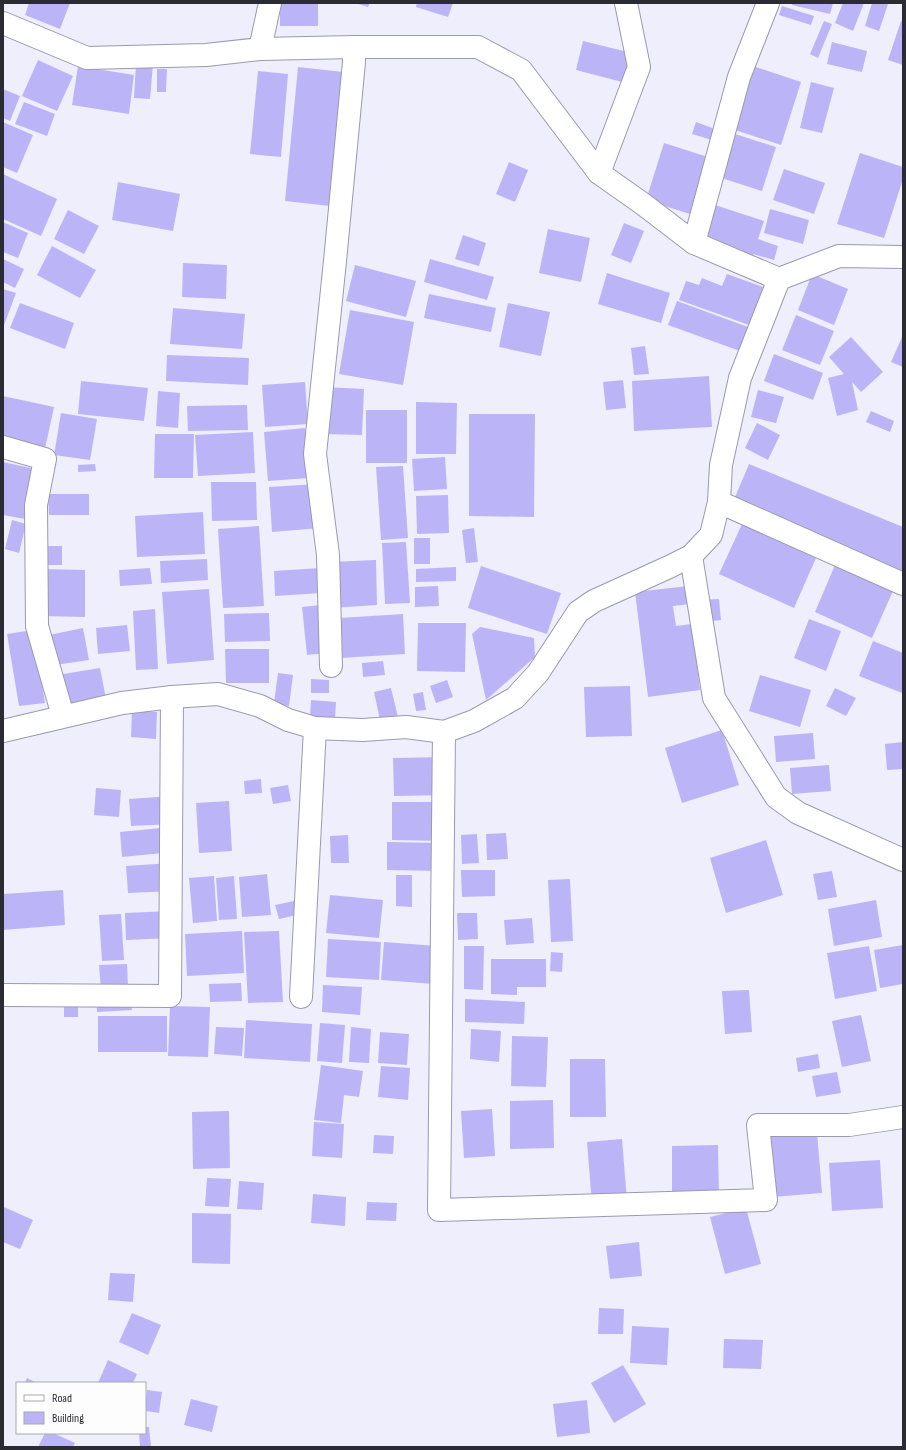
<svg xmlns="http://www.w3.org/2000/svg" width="906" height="1450" font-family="'Sofia Sans Condensed',sans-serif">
  <rect width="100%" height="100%" fill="#efeefc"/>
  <g fill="#bbb5f7">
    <polygon points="29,3 70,3 60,29 25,15"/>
    <rect x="280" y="3" width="38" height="23"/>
    <polygon points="355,3 370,3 368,7"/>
    <polygon points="417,3 453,3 448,17 416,7"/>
    <polygon points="792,3 833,3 830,14 792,5"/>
    <polygon points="843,3 864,3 853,31 835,23"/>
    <polygon points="872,3 888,4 879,31 865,26"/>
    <polygon points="782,6 814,16 811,25 779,15"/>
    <polygon points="824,21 832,24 818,58 810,54"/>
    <polygon points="901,21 903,22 903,65 888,60"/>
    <polygon points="583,41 632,53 626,83 576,70"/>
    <polygon points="832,42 867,51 862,72 827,64"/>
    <polygon points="38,60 73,76 57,111 22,96"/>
    <polygon points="136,63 153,64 150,99 134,98"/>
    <polygon points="78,66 134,75 129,114 72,105"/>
    <polygon points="753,66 801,82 781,145 732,129"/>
    <polygon points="298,67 343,72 330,206 285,201"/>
    <polygon points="157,69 167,69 166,92 157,92"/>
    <polygon points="258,71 288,74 281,157 250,154"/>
    <polygon points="811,82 834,88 822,133 800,128"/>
    <polygon points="3,89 20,96 10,121 3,118"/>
    <polygon points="24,102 55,114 47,136 15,124"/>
    <polygon points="3,122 33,135 17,173 3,167"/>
    <polygon points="696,122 715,129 712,140 692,134"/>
    <polygon points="729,132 776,147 762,191 715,176"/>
    <polygon points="664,143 711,158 693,215 646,200"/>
    <polygon points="860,153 903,167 903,179 884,238 837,224"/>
    <polygon points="509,162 528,170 515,202 496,194"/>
    <polygon points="784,169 825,183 814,214 773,200"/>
    <polygon points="3,174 57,199 41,236 3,219"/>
    <polygon points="118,182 180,194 173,231 112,220"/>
    <polygon points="712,204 764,221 758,239 778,246 774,260 753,254 751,260 700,243"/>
    <polygon points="770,209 809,220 803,244 764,233"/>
    <polygon points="68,210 99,226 84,254 54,239"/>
    <polygon points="3,222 28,233 18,258 3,252"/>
    <polygon points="624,223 644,231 631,263 611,255"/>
    <polygon points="548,229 590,238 581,282 539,273"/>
    <polygon points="463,235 486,243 479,266 455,259"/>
    <polygon points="52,246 96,270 80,298 37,275"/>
    <polygon points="3,259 24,269 15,288 3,282"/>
    <polygon points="430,259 494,277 487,300 424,282"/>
    <polygon points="183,263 227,265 226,299 182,297"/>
    <polygon points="355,265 416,281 406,317 346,301"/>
    <polygon points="607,273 670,293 661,323 598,304"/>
    <polygon points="727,274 763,287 749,325 679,300 686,281 699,285 702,278 722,286"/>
    <polygon points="812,274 848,289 834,325 798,310"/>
    <polygon points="3,289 16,293 3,328"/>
    <polygon points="429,294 496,308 491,332 424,318"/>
    <polygon points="677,301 748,327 740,351 668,325"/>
    <polygon points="20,303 74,323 65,349 10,328"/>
    <polygon points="508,303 550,312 541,356 499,347"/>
    <polygon points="173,308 245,314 242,349 170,344"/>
    <polygon points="350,310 414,322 403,385 339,374"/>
    <polygon points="796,315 834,331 820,365 782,350"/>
    <polygon points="903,335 903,367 891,362"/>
    <polygon points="851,337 883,372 861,392 852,382 858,410 837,416 828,378 844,374 829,357"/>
    <polygon points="645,346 649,374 634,375 631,348"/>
    <polygon points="774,354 823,373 813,400 764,381"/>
    <polygon points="167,355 249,358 248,385 166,381"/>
    <polygon points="709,376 712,427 634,431 632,381"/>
    <polygon points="623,380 626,408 606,410 603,382"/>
    <polygon points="81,381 148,388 144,421 78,414"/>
    <polygon points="305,382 308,424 265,427 262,385"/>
    <polygon points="323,387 364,389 362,435 322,434"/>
    <polygon points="758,390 784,397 776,423 751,417"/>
    <polygon points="158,391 180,393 178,428 156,426"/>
    <polygon points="3,396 54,407 44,453 3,445"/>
    <polygon points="416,402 457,403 456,454 416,454"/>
    <polygon points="247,405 248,430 188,431 187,406"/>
    <rect x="366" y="410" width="41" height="53"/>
    <polygon points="871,411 894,421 890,432 866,422"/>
    <polygon points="61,413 97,419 90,460 54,455"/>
    <polygon points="469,414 535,414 534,517 469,516"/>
    <polygon points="757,423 780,435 768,460 745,448"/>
    <polygon points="305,428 308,478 268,481 264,432"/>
    <polygon points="253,432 255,473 198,476 195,435"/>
    <polygon points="155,434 194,434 193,478 154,478"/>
    <polygon points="445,457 447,489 414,491 412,459"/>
    <polygon points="3,462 35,469 25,519 3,515"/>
    <polygon points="95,464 96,471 78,472 78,465"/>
    <polygon points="749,464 903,527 903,572 733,502"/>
    <polygon points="403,466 408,538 381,540 376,467"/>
    <polygon points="211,482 256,482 257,520 212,521"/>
    <polygon points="317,484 320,528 272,532 269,487"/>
    <polygon points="48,494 89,494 89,515 49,515"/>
    <polygon points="448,495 449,533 417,534 416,496"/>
    <polygon points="203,512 205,554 137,557 135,516"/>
    <polygon points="12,520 26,524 19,553 5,549"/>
    <polygon points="742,524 816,558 794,608 719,574"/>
    <polygon points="259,526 264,606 223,608 218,529"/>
    <polygon points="474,528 478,562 466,563 462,530"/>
    <rect x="414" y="538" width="16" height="26"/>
    <polygon points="406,542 410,603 385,604 382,543"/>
    <rect x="40" y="546" width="22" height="19"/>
    <polygon points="207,559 208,580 161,583 160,561"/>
    <polygon points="376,560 377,605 332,608 330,562"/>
    <polygon points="835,565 893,591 872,638 815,612"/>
    <polygon points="481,566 561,593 547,634 468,608"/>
    <polygon points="456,567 456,581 416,582 416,569"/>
    <polygon points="150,568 152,584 120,586 119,570"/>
    <polygon points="321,568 322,593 275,596 274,571"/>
    <polygon points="40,569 85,570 85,617 40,616"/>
    <polygon points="438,586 439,606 415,607 415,587"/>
    <polygon points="688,586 690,604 673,606 676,626 692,624 700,690 648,697 635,592"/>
    <polygon points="209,589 214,660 167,664 162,592"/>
    <polygon points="719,599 721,620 702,622 701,600"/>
    <polygon points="321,605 327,653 307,655 302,607"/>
    <polygon points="155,609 158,669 136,670 133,611"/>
    <polygon points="269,613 270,641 225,642 224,614"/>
    <polygon points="403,614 405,654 341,658 339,618"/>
    <polygon points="809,619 841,631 826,671 794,658"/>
    <polygon points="418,623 466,623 465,672 417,671"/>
    <polygon points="127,625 130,651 98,654 96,628"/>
    <polygon points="480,627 534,638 535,657 486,700 472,634"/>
    <polygon points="83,628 89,660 55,665 49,635"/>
    <polygon points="33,630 45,703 19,706 7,634"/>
    <polygon points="873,641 903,653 903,689 902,693 859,676"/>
    <polygon points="225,649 269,649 269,683 226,683"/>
    <polygon points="383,661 385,675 363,677 362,663"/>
    <polygon points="100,668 106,699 63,706 57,675"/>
    <polygon points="278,673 293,675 289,706 274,704"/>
    <polygon points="760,675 811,690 800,727 749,711"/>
    <polygon points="311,679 329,680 329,693 311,693"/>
    <polygon points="447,680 453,697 436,703 430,686"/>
    <polygon points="630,686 632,736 586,737 584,687"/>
    <polygon points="391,688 398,717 380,720 374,692"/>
    <polygon points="835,688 856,698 846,716 826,706"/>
    <polygon points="423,692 426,710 416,711 413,694"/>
    <polygon points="311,700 336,702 335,718 310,717"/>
    <polygon points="132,710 157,712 156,739 131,737"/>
    <polygon points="722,730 739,785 682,803 665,748"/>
    <polygon points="813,733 815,759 776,762 774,736"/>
    <polygon points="903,742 903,769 887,770 885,744"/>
    <polygon points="447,757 447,795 394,796 393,758"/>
    <polygon points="829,765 831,791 792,794 790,768"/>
    <polygon points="261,779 262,793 245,794 244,781"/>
    <polygon points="288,785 291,801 273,804 270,788"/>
    <polygon points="96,788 121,790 119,817 94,815"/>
    <polygon points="172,796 174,824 131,826 129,799"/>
    <polygon points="229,801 232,851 199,853 196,803"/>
    <polygon points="392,802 445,802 445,841 392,840"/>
    <polygon points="171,827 173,852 122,857 120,832"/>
    <polygon points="506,833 508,859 487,860 486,834"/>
    <polygon points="477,834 479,863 462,864 461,835"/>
    <polygon points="348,835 349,863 331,863 330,836"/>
    <polygon points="766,840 783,895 726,913 710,858"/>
    <polygon points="387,842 440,843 439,871 387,870"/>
    <polygon points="171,863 173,891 128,893 126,866"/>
    <polygon points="461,870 495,870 495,896 462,897"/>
    <polygon points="832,871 837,897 818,900 813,874"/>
    <polygon points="267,874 271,915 242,917 239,877"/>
    <polygon points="396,875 412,875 412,907 396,906"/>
    <polygon points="214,876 217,921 193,923 189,878"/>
    <polygon points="234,876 237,919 219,920 216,878"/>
    <polygon points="570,879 573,941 551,942 548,880"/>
    <polygon points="63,890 65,925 3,930 3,894"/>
    <polygon points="330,895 383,900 379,938 326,933"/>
    <polygon points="876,900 882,937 834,946 828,909"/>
    <polygon points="294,901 297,915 279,919 275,905"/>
    <polygon points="170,911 171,938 126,940 125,913"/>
    <polygon points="457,913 477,913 478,939 458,940"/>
    <polygon points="121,914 124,960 102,961 99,915"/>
    <polygon points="532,918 534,943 506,945 504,920"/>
    <polygon points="242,931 244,973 187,976 185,934"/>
    <polygon points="279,931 283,1002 248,1003 244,932"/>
    <polygon points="328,939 381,942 379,980 326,977"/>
    <polygon points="384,942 437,946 434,984 381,980"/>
    <polygon points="903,945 903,984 880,988 874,950"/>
    <polygon points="464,946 484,946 483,990 464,989"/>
    <polygon points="869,946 877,991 835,999 827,953"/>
    <polygon points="551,952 563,953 562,972 550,971"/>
    <polygon points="491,959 546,959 546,987 517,987 517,995 491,994"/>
    <polygon points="127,964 128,988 101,990 99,965"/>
    <polygon points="241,983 242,1001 210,1002 209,984"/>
    <polygon points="323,985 362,987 360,1015 322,1012"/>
    <polygon points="749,990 752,1032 725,1034 722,991"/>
    <polygon points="130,992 132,1010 97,1012 96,994"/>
    <polygon points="465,999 525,1002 524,1024 465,1022"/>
    <polygon points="64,1004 78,1005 78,1017 64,1017"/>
    <polygon points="170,1006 210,1007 208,1057 168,1056"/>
    <polygon points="861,1015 871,1061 842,1067 832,1021"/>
    <rect x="98" y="1016" width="69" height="36"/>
    <polygon points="246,1020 312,1024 310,1062 244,1058"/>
    <polygon points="320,1023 345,1025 342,1063 317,1061"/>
    <polygon points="216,1027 244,1028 242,1056 214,1054"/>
    <polygon points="351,1027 371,1029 369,1063 349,1062"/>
    <polygon points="471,1029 501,1031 499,1062 470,1059"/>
    <polygon points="380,1032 409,1034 407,1065 378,1063"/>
    <polygon points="512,1036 548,1037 546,1087 511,1086"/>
    <polygon points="818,1054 820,1068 798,1072 796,1058"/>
    <polygon points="570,1059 605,1059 606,1117 570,1117"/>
    <polygon points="321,1065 363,1071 359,1097 344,1095 341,1123 314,1120"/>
    <polygon points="381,1066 410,1068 408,1100 378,1097"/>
    <polygon points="837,1072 841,1093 816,1097 812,1076"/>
    <polygon points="553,1100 554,1148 510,1149 510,1101"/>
    <polygon points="492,1109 495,1156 464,1158 461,1111"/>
    <polygon points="229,1111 230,1168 193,1169 192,1112"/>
    <polygon points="314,1122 344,1124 342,1158 312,1156"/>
    <polygon points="817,1132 822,1193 772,1197 767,1137"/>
    <polygon points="374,1135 394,1136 393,1154 373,1153"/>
    <polygon points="622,1139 627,1201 592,1204 587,1142"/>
    <polygon points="718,1145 719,1197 672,1198 672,1146"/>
    <polygon points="880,1160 883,1208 832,1211 829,1163"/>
    <polygon points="207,1178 231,1179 229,1207 205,1206"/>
    <polygon points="239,1181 264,1183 262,1210 237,1209"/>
    <polygon points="313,1194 346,1197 345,1226 311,1223"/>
    <polygon points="367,1202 397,1203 396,1221 366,1220"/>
    <polygon points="4,1207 33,1220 20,1249 3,1242 3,1209"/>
    <polygon points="746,1208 761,1264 725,1274 710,1217"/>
    <polygon points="192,1213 231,1214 230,1264 192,1263"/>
    <polygon points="639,1242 642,1276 610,1279 606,1246"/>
    <polygon points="110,1273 135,1274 133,1302 108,1300"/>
    <polygon points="599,1308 624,1309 623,1334 598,1334"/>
    <polygon points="132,1313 161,1325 148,1355 119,1342"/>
    <polygon points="632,1326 669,1328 667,1365 630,1363"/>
    <polygon points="724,1339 763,1340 761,1369 723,1368"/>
    <polygon points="108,1360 137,1374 133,1383 98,1383"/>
    <polygon points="623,1365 646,1404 614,1423 591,1383"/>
    <polygon points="27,1378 37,1383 25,1383"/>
    <polygon points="147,1390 162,1392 159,1413 145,1411"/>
    <polygon points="191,1399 218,1406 212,1432 184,1425"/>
    <polygon points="587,1400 590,1433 557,1437 553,1404"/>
    <polygon points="145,1427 149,1427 151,1447 140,1447 139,1433 145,1433"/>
    <polygon points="45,1433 53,1433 75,1443 73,1447 38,1447"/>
  </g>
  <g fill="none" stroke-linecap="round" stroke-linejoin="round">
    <g stroke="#9a99af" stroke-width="24">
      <g id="street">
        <polyline points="3,23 87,58 206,55 260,49 354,47 478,47 521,70 599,173 643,204 694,243 779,279"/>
        <polyline points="260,49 270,3"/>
        <polyline points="599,173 639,67 626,3"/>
        <polyline points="694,243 739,77 768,3"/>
        <polyline points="3,447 45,459 36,505 37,626 63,716"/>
        <polyline points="719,502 903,584"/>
        <polyline points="691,556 714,698 776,797 798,813 903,860"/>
        <polyline points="331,666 328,555 315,454 335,261 354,62 354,47"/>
        <polyline points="3,731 122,703 172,697 218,694 260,706 288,720 315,728 363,730 406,727 444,732 474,721 515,698 538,673 578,612 594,601 669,567 691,556 711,535 719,502 721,465 740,378 779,279 839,256 903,257"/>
        <polyline points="444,732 439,1210 766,1200 758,1125 849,1125 903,1117"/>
        <polyline points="4,995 170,996 172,697"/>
        <polyline points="301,997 315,728"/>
      </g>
    </g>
    <use href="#street" stroke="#fff" stroke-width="22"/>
  </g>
  <rect width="906" height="1450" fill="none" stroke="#2b2b34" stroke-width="8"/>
  <rect x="16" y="1382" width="130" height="52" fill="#fdfdfd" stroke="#a9a9ad"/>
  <rect x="24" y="1395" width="20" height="6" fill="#ffffff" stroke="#a9a9ad"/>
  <text x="52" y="1402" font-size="12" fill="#2b2b34">Road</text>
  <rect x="24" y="1412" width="20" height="12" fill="#bbb5f7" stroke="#a9a9ad"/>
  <text x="52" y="1422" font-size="12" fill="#2b2b34">Building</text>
</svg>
